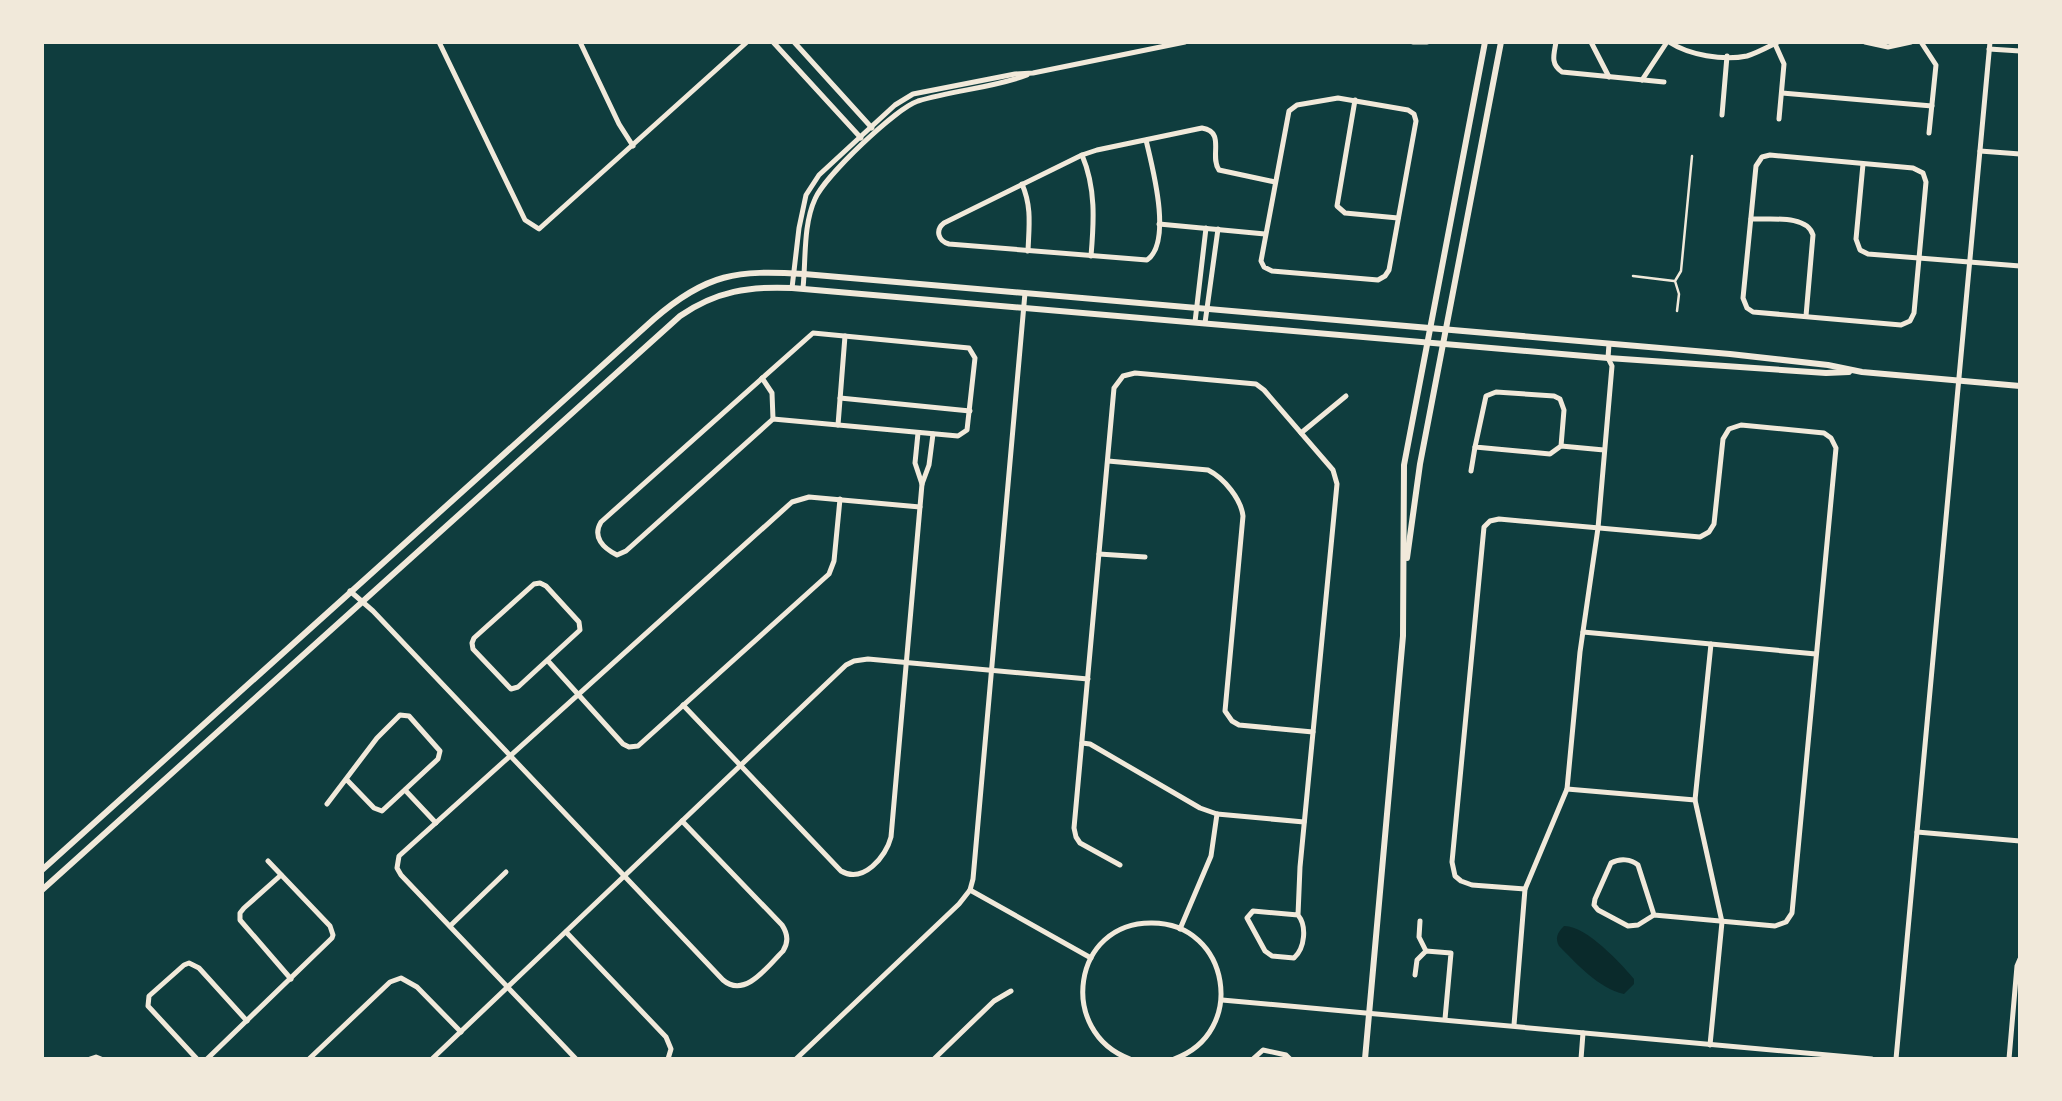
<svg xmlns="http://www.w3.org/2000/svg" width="2062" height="1101" font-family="'PT Sans Narrow',sans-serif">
  <rect width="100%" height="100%" fill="#0f3d3e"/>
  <path fill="#0a2a2b" d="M1564,926C1585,925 1621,963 1634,979V984L1624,994C1598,988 1577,964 1559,946C1555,938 1557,933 1564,926Z"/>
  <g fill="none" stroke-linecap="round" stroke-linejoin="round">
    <g stroke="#f1e9da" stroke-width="2.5">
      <polyline points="1633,276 1674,281"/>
      <polyline points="1677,311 1679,294 1675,281 1681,271 1692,156"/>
    </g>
    <g stroke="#f1e9da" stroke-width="5">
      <polyline points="439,42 525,220 539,229 747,42"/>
      <polyline points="580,42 619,124 633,146"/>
      <polyline points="773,42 861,138"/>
      <polyline points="794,42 872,128"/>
      <polyline points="1413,42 1427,42"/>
      <path d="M1556,42C1554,54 1550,64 1562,72L1664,82"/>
      <polyline points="1591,42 1609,77"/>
      <path d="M1669,42C1689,55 1723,61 1747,56C1757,53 1768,47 1778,42"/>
      <polyline points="1865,42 1888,47 1911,42"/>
      <polyline points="1921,42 1936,65 1929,133"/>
      <polyline points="1775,44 1784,64 1779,119"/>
      <polyline points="1989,49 2020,51"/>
      <polyline points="1642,80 1667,42"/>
      <polyline points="1782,93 1932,106"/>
      <polygon points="1338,98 1408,110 1414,114 1416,121 1389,270 1385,276 1378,280 1272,271 1264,267 1261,261 1289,111 1297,105"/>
      <polyline points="1355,100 1337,206 1345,213 1398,218"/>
      <polyline points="1722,115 1727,56"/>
      <path d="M1146,140C1152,166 1173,242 1147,260L949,244C938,241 935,230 944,223L1082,155L1097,150L1202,128C1226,132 1209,156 1219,170L1275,182"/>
      <polyline points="1980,151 2020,154"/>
      <path d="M1082,155C1096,188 1094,221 1091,256"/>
      <polygon points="1770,155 1913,168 1923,173 1926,182 1914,313 1910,321 1901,325 1753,312 1747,308 1743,298 1756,166 1762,157"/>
      <polyline points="1863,164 1856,239 1860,250 1868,254 2020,266"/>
      <path d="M1022,184C1032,207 1029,226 1028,251"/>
      <path d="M1751,219C1769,220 1807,214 1813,235L1806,316"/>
      <polyline points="1159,224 1265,234"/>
      <polyline points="792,288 799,228 806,195 819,175 871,127 895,105 913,94 1015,74 1033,73 1185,42"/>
      <path d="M803,288C806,260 803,225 815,199C825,176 895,109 918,101C954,90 992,88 1027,75"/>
      <polyline points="1195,322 1206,228"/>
      <polyline points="1205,323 1218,229"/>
      <path d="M813,333L969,348L975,358L967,430L958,436L773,419L626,551L617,555C603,548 592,537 601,522Z"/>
      <polyline points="762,378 772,393 773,419"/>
      <polyline points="840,398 970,411"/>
      <polyline points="838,425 845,336"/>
      <polyline points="918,433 915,463 922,484"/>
      <polyline points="1301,433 1346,396"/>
      <polyline points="1561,446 1564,410 1560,399 1554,396 1496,392 1486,396 1475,447 1550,454 1561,446 1604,450"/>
      <path d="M1108,461L1208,470C1224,478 1241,499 1243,516L1225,711L1232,721L1239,725L1313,732"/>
      <polyline points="1471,471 1475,447"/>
      <polyline points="1099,554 1145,557"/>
      <polygon points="540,583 546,586 579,622 580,630 518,687 511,689 473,649 472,643 474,638 534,584"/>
      <path d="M350,591L373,611L723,980C745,999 768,966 783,951C789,942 788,934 782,925L682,821"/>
      <polyline points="1583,632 1816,654"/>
      <polyline points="548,661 623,744 629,747 638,746 829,574 834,561 840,499"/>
      <path d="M683,705L841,871C863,884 886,857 891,837L922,484L929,465L933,434"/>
      <polyline points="1082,743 1090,744 1200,808 1217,814 1304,822"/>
      <polyline points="1567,789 1695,800"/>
      <polyline points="405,790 436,823"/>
      <polyline points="327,804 377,738 400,715 409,716 440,751 438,759 382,811 374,808 347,780"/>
      <polyline points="1917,832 2020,841"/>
      <path d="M1120,865L1080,843L1076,837L1074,828L1114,388L1123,376L1135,373L1256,384L1264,390L1333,470L1337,484L1300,867L1298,915L1253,911L1247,918L1265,951L1272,956L1294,958C1305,948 1307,926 1298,915"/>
      <polyline points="281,875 244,908 240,913 240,920 291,979"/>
      <path d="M1525,889L1472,885L1461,881L1455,876L1452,862L1484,527L1490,521L1499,519L1700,537L1709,532L1714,524L1723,439L1729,429L1741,425L1824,433L1831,438L1836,448L1792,913L1786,922L1775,926L1654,915L1638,925L1628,926L1598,910L1594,905L1595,899L1611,863C1620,858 1631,859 1638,865L1654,915"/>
      <polyline points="970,890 1091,958"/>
      <polyline points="1420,921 1419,937 1426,951"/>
      <polyline points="450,926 506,872"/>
      <polyline points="1180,929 1211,856 1217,814"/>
      <polyline points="566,932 666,1037 671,1049 668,1059"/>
      <polyline points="1415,975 1417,960 1426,951 1451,953 1445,1019"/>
      <polyline points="1222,1000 1872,1059"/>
      <polyline points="1514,1025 1525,889 1567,789 1580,652 1598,528 1612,366 1608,358 1609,344"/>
      <polyline points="1710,1045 1722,922 1695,800 1711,644"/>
      <polyline points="90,1059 96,1057 101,1059"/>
      <polyline points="197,1059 148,1006 149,996 184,965 189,963 199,968 247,1021"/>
      <polyline points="207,1059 332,938 333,935 330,926 268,861"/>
      <polyline points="309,1059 390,982 401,978 417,987 461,1032"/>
      <polyline points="432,1059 846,665 854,661 868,659 1088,679"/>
      <polyline points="576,1059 401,875 397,868 399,856 792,502 809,497 920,507"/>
      <polyline points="796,1059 959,904 970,890 973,879 1025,293"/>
      <polyline points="934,1059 994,1001 1011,991"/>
      <path d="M1130,1059C1057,1032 1072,922 1152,923C1230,923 1248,1033 1174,1059"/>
      <polyline points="1253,1059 1263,1050 1286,1055 1290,1059"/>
      <polyline points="1581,1059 1583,1033"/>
      <polyline points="1896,1059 1990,42"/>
      <polyline points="2009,1059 2017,966 2020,959"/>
    </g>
    <g stroke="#f1e9da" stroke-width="6">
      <polyline points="1407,558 1420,464 1501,42"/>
      <path d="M42,870L654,319C707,273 737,270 804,274L1730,354L1828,365L1862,372L2020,386"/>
      <path d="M42,890L680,316C716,291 750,286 792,288L1608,358L1826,373L1849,372"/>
      <polyline points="1365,1059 1403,636 1404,465 1485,42"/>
    </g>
  </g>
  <rect width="2062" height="1101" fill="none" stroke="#f1e9da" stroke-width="88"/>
</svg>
